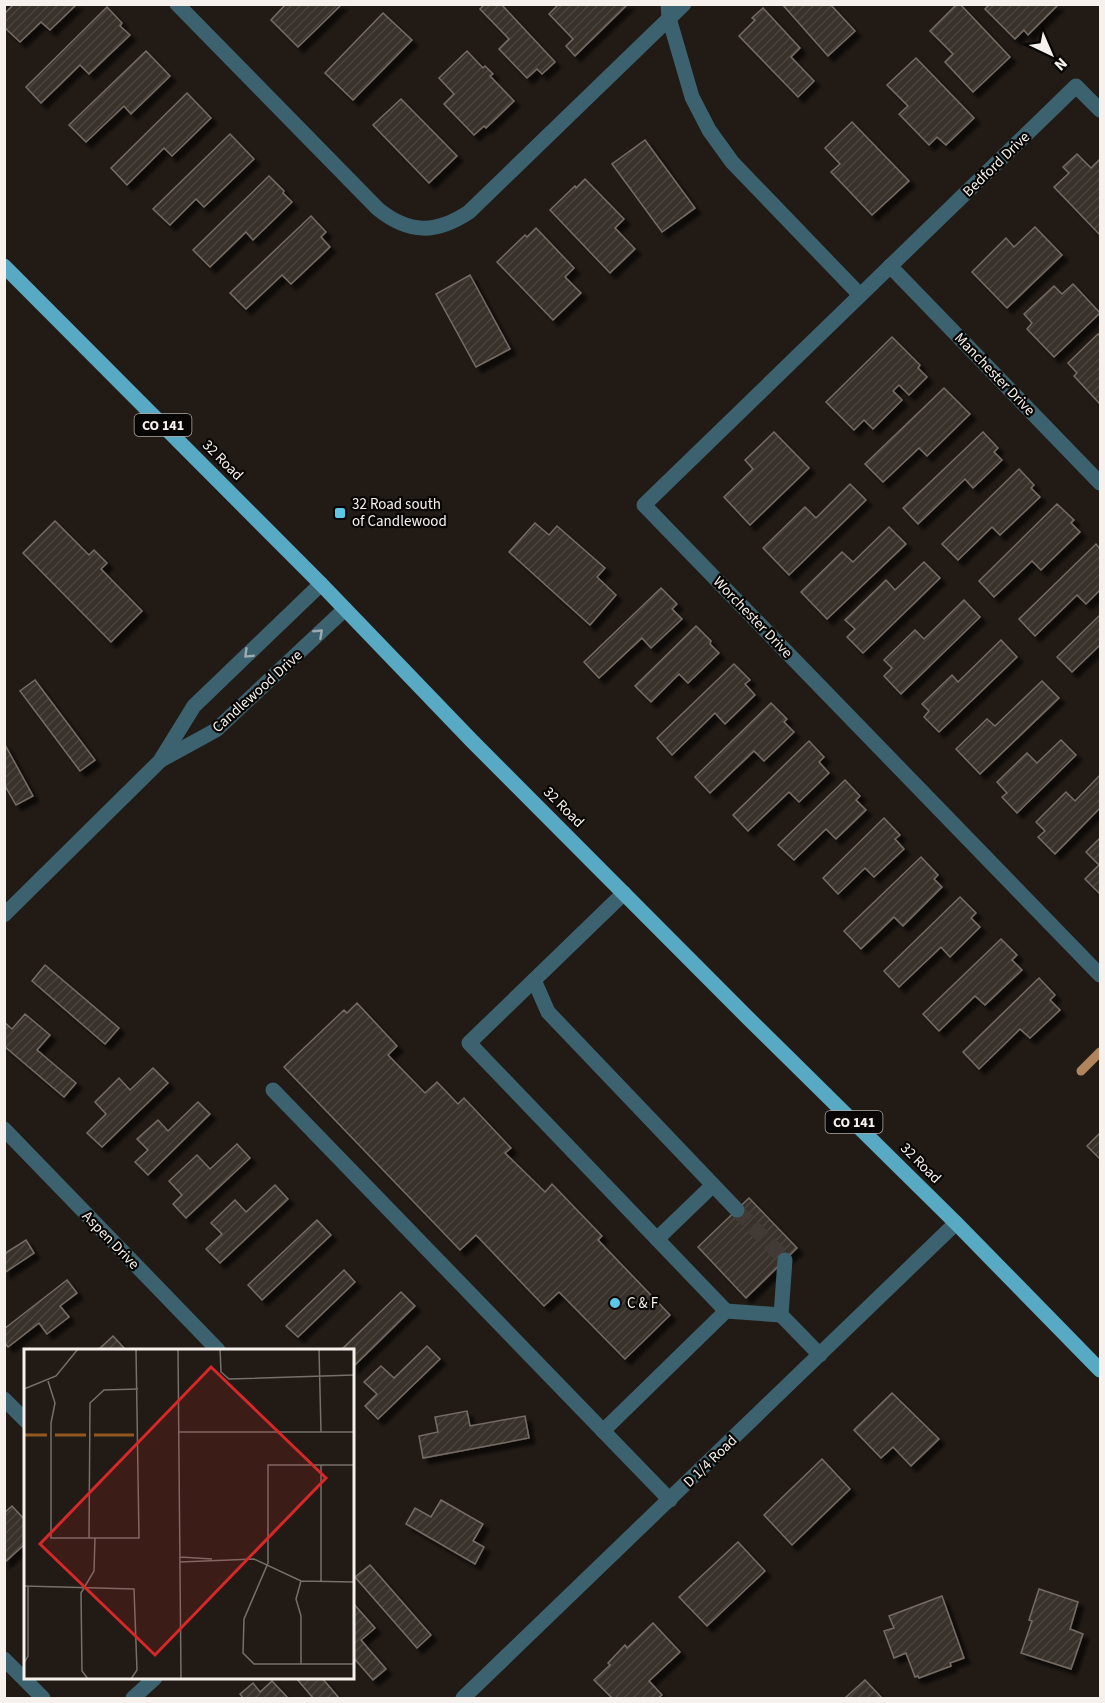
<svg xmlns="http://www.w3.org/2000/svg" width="1105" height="1703" font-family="'Source Sans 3',sans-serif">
  <defs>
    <pattern id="building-hatch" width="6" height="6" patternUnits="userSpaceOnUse" patternTransform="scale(1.5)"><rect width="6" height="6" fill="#38302a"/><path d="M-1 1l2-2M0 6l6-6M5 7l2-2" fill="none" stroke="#4c443f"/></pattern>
    <filter id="shadow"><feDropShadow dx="5.5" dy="5.5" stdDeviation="1.5" flood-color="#0009"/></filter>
  </defs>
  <rect width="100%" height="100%" fill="#211a15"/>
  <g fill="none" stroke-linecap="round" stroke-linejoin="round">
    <polyline stroke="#b1865e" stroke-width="9" points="1081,1071 1100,1052"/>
  </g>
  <g fill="url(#building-hatch)" stroke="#756c65" stroke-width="1.5" filter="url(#shadow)">
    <polygon points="14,4 77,4 50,30 41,22 20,42 4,27 4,14"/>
    <polygon points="286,4 342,4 298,47 271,20"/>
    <polygon points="485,4 501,4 555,62 542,74 537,69 527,78 499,49 509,39 480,9"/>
    <polygon points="559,4 628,4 575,56 566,46 573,39 549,14"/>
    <polygon points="782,4 830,4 855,31 828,56"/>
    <polygon points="957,4 960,4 1010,57 973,92 945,62 953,54 930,31"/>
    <polygon points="990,4 1055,4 1057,6 1028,35 1024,30 1015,39 985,9"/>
    <polygon points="107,7 122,23 120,26 130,35 89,74 80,65 41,103 26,87"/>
    <polygon points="763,8 800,48 791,57 814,81 798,97 739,36 755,20 752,18"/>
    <polygon points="383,13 412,40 353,100 325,73"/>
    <polygon points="146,51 170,76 131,114 124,106 86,142 69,125"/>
    <polygon points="467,51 483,68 485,66 493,74 490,76 514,101 486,128 484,126 474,135 444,104 454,94 439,78"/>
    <polygon points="916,58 974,118 946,145 937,137 929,145 899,114 908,106 887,85"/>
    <polygon points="187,93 211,118 172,156 164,148 127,185 111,168"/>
    <polygon points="401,99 457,156 429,183 373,125"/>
    <polygon points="852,122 909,181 872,215 831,172 840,164 825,148"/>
    <polygon points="230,134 254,159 204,207 196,199 170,225 153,209"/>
    <polygon points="645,140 695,208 662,232 612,164"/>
    <polygon points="1077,154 1091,168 1099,160 1100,161 1100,235 1054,187 1069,173 1063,167"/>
    <polygon points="269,176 284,191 283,193 292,202 253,240 246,232 210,267 193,250"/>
    <polygon points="585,179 624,219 615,228 635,249 610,273 550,210 575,186 576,188"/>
    <polygon points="311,216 326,232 321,237 330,247 291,284 282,275 246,309 230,293"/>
    <polygon points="1035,227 1062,255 1007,308 972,272 1006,238 1014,247"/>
    <polygon points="536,228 574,268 565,277 581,293 553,320 497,262 525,235 527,237"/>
    <polygon points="470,275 510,349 476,367 436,294"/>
    <polygon points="1073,284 1100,313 1054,357 1027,329 1032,323 1024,314 1054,286 1062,294"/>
    <polygon points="1098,334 1100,336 1100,404 1074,376 1077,373 1068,363"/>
    <polygon points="892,337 920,365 918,368 927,377 909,395 899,385 893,391 902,400 873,429 864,420 854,430 826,402"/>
    <polygon points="944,388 970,414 927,456 919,448 883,482 865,464"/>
    <polygon points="774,432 809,468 750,525 724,497 753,469 745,460"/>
    <polygon points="983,432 998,448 994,452 1002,460 973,488 965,479 918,524 903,508"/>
    <polygon points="1019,469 1034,485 1031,488 1040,497 1000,535 992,527 958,560 942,544"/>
    <polygon points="850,484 866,500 789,575 763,548 805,507 816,518"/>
    <polygon points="1057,504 1074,520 1071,523 1080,532 1041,570 1032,561 994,597 979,581"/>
    <polygon points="55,521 89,555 94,550 107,563 101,569 142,611 111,642 23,553"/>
    <polygon points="535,523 549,535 557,526 605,568 597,577 616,595 590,625 509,552"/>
    <polygon points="889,527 906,544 827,619 801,592 842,552 853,562"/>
    <polygon points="1096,544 1100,549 1100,590 1086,604 1077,595 1035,636 1019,619"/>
    <polygon points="924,562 940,578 863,653 847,637 855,629 845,620 886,580 895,590"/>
    <polygon points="661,588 677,604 672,609 682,619 651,648 642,638 599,678 584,662"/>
    <polygon points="964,600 980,617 901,694 884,676 892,668 884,660 915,630 924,639"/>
    <polygon points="1100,615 1100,645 1072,672 1057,657"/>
    <polygon points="696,626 711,641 710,644 719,653 688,683 679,674 651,702 635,686"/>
    <polygon points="1001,640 1017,657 939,732 924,717 929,711 922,704 952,675 958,682"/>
    <polygon points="734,664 750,680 745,684 755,695 725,724 715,713 672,755 657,738"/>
    <polygon points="35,680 95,760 80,771 20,691"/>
    <polygon points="1042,681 1059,698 980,774 956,749 987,719 995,726"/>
    <polygon points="771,703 787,719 784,722 794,732 764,761 754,751 710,793 695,777"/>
    <polygon points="1061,740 1076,755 1017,813 1002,797 1007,793 997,782 1027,753 1037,763"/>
    <polygon points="809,741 824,757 819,762 829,773 799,802 789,792 748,831 733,815"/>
    <polygon points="4,743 33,796 16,805 4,784"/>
    <polygon points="1100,775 1100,808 1055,854 1038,837 1045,831 1036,822 1066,792 1075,801"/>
    <polygon points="845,780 860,796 856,800 866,810 836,839 826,829 794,860 778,845"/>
    <polygon points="884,818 900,835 895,839 904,849 874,877 865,868 838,894 823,878"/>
    <polygon points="1100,838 1100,891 1099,893 1085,879 1099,865 1086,852"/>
    <polygon points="921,857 938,875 934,879 942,887 903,926 894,917 861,949 844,931"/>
    <polygon points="960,897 976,913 971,918 980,927 950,957 941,947 899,987 884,971"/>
    <polygon points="1001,939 1017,955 1012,960 1022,970 985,1005 975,996 939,1031 923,1014"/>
    <polygon points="45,965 119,1028 105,1044 32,981"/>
    <polygon points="1039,978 1055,995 1050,1000 1060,1010 1030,1038 1020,1029 979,1069 963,1052"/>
    <polygon points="357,1003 397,1046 388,1055 425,1093 437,1082 458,1104 464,1098 511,1148 505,1153 545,1192 552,1184 602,1236 598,1240 670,1315 625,1359 559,1292 544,1306 476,1235 460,1250 284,1067 344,1010 347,1013"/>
    <polygon points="25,1014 50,1035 37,1050 76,1083 64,1097 4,1046 4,1022 12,1029"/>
    <polygon points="153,1068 168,1083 102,1147 87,1133 106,1114 95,1102 119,1078 130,1090"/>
    <polygon points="198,1102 210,1114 148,1175 135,1162 148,1150 137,1139 158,1120 168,1131"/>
    <polygon points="1100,1133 1100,1159 1087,1146"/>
    <polygon points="237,1144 250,1158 186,1218 173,1204 182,1195 169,1181 197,1155 210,1169"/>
    <polygon points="275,1185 288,1199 220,1263 206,1249 222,1234 211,1223 235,1200 246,1212"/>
    <polygon points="749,1198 797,1248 746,1298 698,1247"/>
    <polygon points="317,1220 331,1235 262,1300 248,1285"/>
    <polygon points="26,1240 34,1253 4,1273 4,1254"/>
    <polygon points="344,1270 355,1282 298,1337 286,1326"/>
    <polygon points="67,1280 77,1293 60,1306 69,1317 47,1334 39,1323 8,1347 4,1342 4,1329"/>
    <polygon points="401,1292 415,1306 352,1368 352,1350 341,1350"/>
    <polygon points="113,1336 125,1349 123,1350 98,1350"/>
    <polygon points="427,1346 440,1359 378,1419 365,1406 377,1394 364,1382 381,1366 394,1378"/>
    <polygon points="892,1393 939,1439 911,1466 893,1447 881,1458 854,1430"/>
    <polygon points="467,1411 470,1426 525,1416 529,1438 423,1458 419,1436 438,1432 435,1417"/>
    <polygon points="822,1459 850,1489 792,1545 764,1515"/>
    <polygon points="441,1500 483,1524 473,1541 484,1547 475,1564 406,1524 415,1508 431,1517"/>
    <polygon points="12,1506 24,1519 26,1518 26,1543 4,1563 4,1513"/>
    <polygon points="738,1542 765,1571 707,1626 679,1597"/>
    <polygon points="370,1565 431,1635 417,1648 355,1577"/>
    <polygon points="1039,1589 1078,1602 1070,1629 1083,1634 1071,1669 1021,1653 1032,1621 1029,1620"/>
    <polygon points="942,1596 964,1658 950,1663 951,1666 919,1678 918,1676 915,1677 906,1653 894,1658 884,1631 894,1628 889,1616"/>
    <polygon points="352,1602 375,1628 361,1640 386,1669 373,1680 352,1656"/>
    <polygon points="653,1623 680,1652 649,1681 662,1695 658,1698 612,1698 594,1680 610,1665 608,1663 625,1645 627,1648"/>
    <polygon points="296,1678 323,1678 322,1678 339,1698 313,1698"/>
    <polygon points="865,1680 882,1698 845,1698"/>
    <polygon points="272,1681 288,1698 243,1698 240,1694 253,1683 260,1692"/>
  </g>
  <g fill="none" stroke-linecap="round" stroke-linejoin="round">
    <polyline stroke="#413a35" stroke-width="15" stroke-dasharray="15 8" stroke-linecap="butt" points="737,1210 785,1260"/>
    <g stroke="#3d626f" stroke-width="15">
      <path d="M177,4L378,209C409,234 436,234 469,212L684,4"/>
      <polyline points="668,4 669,18 692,97 709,130 732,162 860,295"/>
      <polyline points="1100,110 1076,86 644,505 1100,975"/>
      <polyline points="890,266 1100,483"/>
      <polyline points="163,759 216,730 345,609"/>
      <polyline points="624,893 469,1043 726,1311 781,1315"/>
      <polyline points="4,915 160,761 194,706 321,584"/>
      <polyline points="534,980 548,1012 737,1210"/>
      <polyline points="273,1090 670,1500"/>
      <polyline points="4,1129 218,1350"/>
      <polyline points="657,1239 713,1185"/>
      <polyline points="785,1260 781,1315 820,1355"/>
      <polyline points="4,1399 26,1421"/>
      <polyline points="603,1431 726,1311"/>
      <polyline points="4,1659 43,1698"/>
      <polyline points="133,1698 155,1678"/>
      <polyline points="463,1698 956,1223"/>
    </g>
    <polyline stroke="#58aac4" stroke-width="15" points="4,266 321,584 472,741 751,1021 956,1223 1100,1370"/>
  </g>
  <defs><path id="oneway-chevron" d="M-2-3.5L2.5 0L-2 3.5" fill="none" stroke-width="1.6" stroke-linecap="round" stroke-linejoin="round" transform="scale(1.5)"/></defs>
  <g stroke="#9aaaae">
    <use href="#oneway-chevron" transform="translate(319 633) rotate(-43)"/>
    <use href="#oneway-chevron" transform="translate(248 654) rotate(136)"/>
  </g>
  <g fill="#5cc7e8" stroke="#080604" stroke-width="2">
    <rect x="334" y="507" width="12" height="12" rx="3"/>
    <circle cx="615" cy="1303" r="6"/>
  </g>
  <g text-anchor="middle" stroke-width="4.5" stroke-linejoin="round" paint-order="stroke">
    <g fill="#080604" stroke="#afaaa7" stroke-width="1.5">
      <rect x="134.5" y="414" width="57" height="22" rx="4.5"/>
      <rect x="825.5" y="1111" width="57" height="22" rx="4.5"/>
    </g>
    <g font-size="14" font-weight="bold" fill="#f6f1ed">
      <text x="163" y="430">CO 141</text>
      <text x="854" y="1127">CO 141</text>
    </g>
    <g font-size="15" fill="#f6f1ed" stroke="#080604">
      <text transform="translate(996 164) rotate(-44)" y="5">Bedford Drive</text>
      <text transform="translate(995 374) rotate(46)" y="5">Manchester Drive</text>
      <text transform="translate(223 460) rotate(45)" y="5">32 Road</text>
      <text transform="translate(753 617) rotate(46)" y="5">Worchester Drive</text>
      <text transform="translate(257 691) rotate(-42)" y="5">Candlewood Drive</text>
      <text transform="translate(564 807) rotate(45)" y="5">32 Road</text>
      <text transform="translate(921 1163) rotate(45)" y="5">32 Road</text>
      <text transform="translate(111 1240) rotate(46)" y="5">Aspen Drive</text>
      <text transform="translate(710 1461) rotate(-44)" y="5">D 1/4 Road</text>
    </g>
    <g font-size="15" fill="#f6f1ed" stroke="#080604" text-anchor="start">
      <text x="352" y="509">32 Road south<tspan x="352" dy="17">of Candlewood</tspan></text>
      <text x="627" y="1308">C &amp; F</text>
    </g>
  </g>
  <g transform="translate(24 1349)">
    <rect width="330" height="330" fill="#211a15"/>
    <path fill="none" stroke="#935820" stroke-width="3" d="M0,86H23M31,86H62M70,86H110"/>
    <path fill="none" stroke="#76706b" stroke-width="1.5" d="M154,0L157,330M196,0L197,23L205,30L330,26M295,0L297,83M24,32L31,54L27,74V189H115L112,0M0,40L32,27L54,0M154,83H330M330,116H244V214L220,270L219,304L230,315H330M65,189L66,54L80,41L114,40M156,208L188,210M156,213L230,210L277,232L330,233M297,233V116M0,237L110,240L113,321L107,330M0,314L4,307V237M277,315V267L272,250L277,232M64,330L58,322L57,244L70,222L71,189"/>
    <path fill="#d62828" fill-opacity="0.15" stroke="#d62828" stroke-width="3" d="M187,18L302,129L131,306L16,195Z"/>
    <rect width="330" height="330" fill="none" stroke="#f6f1ed" stroke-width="3"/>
  </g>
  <rect width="1105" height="1703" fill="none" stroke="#f6f1ed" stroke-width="12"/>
  <g transform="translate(1051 54) rotate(136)" stroke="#080604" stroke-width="4.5" paint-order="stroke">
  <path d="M0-4.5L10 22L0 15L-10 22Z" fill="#f6f1ed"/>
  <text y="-9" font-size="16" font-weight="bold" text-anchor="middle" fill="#f6f1ed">N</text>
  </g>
</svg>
